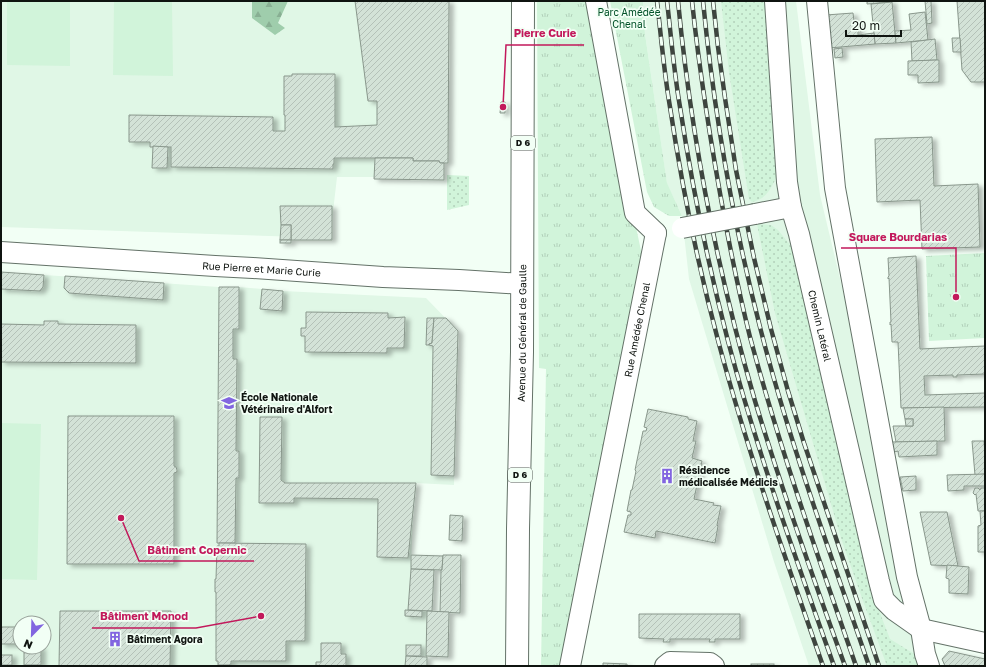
<svg xmlns="http://www.w3.org/2000/svg" width="986" height="667" font-family="'Golos Text',sans-serif">
  <defs>
    <pattern id="grass-dots" width="8" height="8" patternUnits="userSpaceOnUse"><rect width="8" height="8" fill="#d1f4da"/><path d="M2 2h.1M6 6h.1" fill="none" stroke="#b2d0ba" stroke-width="1.8" stroke-linecap="round"/></pattern>
    <pattern id="forest-firs" width="22" height="20" patternUnits="userSpaceOnUse"><rect width="22" height="20" fill="#9fcdac"/><path d="M5 1l3.5 6h-7zM16 11l3.5 6h-7z" fill="#88af93"/></pattern>
    <pattern id="park-tufts" width="24" height="20" patternUnits="userSpaceOnUse"><rect width="24" height="20" fill="#d1f4da"/><path d="M3 7l-1-3M5 7V3M7 7l1-3M15 17l-1-3M17 17v-4M19 17l1-3" fill="none" stroke="#b2d0ba"/></pattern>
    <pattern id="building-hatch" width="6" height="6" patternUnits="userSpaceOnUse"><rect width="6" height="6" fill="#d3e2d7"/><path d="M-1 1l2-2M0 6l6-6M5 7l2-2" fill="none" stroke="#b4c1b8"/></pattern>
    <filter id="shadow"><feDropShadow dx="4.5" dy="2.5" stdDeviation="2" flood-color="#0004"/></filter>
  </defs>
  <rect width="100%" height="100%" fill="#f2fff5"/>
  <g fill="#e0f7e6" fill-rule="evenodd">
    <polygon points="1,1 445,1 441,177 337,177 330,238 1,227"/>
    <polygon points="643,1 796,1 820,195 933,666 809,666 774,562 689,279 682,216 667,184 645,34"/>
    <path d="M1,272L219,287H239L283,291L426,298L458,331L454,485L416,483L413,514L411,569L408,610L427,611L426,656H406L405,666H1ZM20,623H44V647H20Z"/>
  </g>
  <g fill="url(#grass-dots)">
    <path d="M721,1H767L782,164C777,175 772,191 762,198C759,200 755,201 752,202L749,199L729,72Z"/>
    <polygon points="447,175 469,176 469,205 447,210"/>
    <polygon points="757,224 771,225 778,230 796,252 871,590 890,639 916,655 920,666 887,666 863,601 841,538 810,433 775,313"/>
  </g>
  <polygon fill="url(#forest-firs)" points="252,1 288,1 278,23 285,28 275,35 252,18"/>
  <g fill="url(#park-tufts)">
    <polygon points="537,1 588,1 643,260 561,666 541,666 546,369 539,368"/>
    <polygon points="610,1 643,1 645,34 667,183 682,216 669,216 654,207 647,192"/>
    <polygon points="985,253 985,338 929,341 926,256"/>
  </g>
  <g fill="#d1f4da">
    <polygon points="7,1 70,1 70,66 7,65"/>
    <polygon points="114,1 172,1 173,76 113,75"/>
    <polygon points="1,423 41,424 37,580 1,579"/>
  </g>
  <g fill="url(#building-hatch)" stroke="#89978c" filter="url(#shadow)">
    <polygon points="355,1 449,1 448,163 440,163 439,161 413,161 413,158 334,158 334,164 333,164 333,169 171,167 171,147 150,147 150,142 129,142 129,115 273,117 273,131 285,131 285,115 284,115 284,76 292,76 292,74 335,74 335,127 377,125 377,101 368,101"/>
    <polygon points="867,1 892,1 892,2 867,4"/>
    <polygon points="925,1 931,1 932,23 927,24"/>
    <polygon points="957,1 985,1 985,82 971,82 962,70"/>
    <polygon points="892,2 896,43 875,44 871,4"/>
    <polygon points="925,12 928,40 896,43 895,31 911,30 909,14"/>
    <polygon points="853,13 854,21 858,21 859,31 858,32 858,35 874,33 875,44 829,48 826,15"/>
    <polygon points="952,38 960,38 961,52 953,52"/>
    <polygon points="935,39 937,60 912,61 911,42"/>
    <polygon points="842,48 843,57 835,58 834,49"/>
    <polygon points="937,60 939,60 939,82 918,83 918,75 908,75 908,61"/>
    <polygon points="501,102 505,102 505,113 500,113"/>
    <polygon points="932,137 934,186 978,184 980,247 922,249 920,200 877,202 875,139"/>
    <polygon points="153,146 168,147 167,168 152,168"/>
    <polygon points="375,158 413,158 413,161 439,161 440,163 444,163 444,180 374,179"/>
    <polygon points="280,206 332,206 332,240 291,240 291,225 281,225"/>
    <polygon points="281,225 291,225 291,240 280,240"/>
    <rect x="280" y="240" width="11" height="3"/>
    <polygon points="916,256 920,349 985,346 985,374 957,375 957,377 953,377 953,375 924,376 925,395 985,393 985,407 901,408 898,342 892,342 891,324 890,325 890,322 891,322 889,278 888,279 888,277 889,276 888,258"/>
    <polygon points="1,272 44,275 43,287 40,291 1,289"/>
    <polygon points="65,276 164,283 163,300 69,293 64,288"/>
    <polygon points="219,287 239,287 239,329 233,329 233,359 237,359 236,451 239,451 239,478 236,478 235,543 217,543"/>
    <polygon points="262,289 283,291 282,311 260,309"/>
    <polygon points="306,312 388,313 388,318 405,317 404,348 387,348 387,353 305,352 305,336 301,336 301,328 306,328"/>
    <polygon points="427,318 434,318 432,343 429,344 429,345 426,345"/>
    <polygon points="434,318 446,318 458,331 454,476 431,475 433,346 429,345 429,344 432,343"/>
    <polygon points="44,321 58,321 58,324 136,325 136,363 1,362 1,324 44,325"/>
    <polygon points="944,407 945,441 896,442 893,426 913,426 913,419 905,419 903,408"/>
    <polygon points="648,409 688,417 688,419 697,421 693,441 696,441 692,458 702,461 694,499 714,503 713,505 721,506 717,525 718,526 715,543 656,531 655,538 624,532 628,515 631,515 631,512 627,511 631,490 632,490 636,471 635,470 643,431 646,431 647,428 644,427"/>
    <polygon points="68,416 174,416 174,466 176,467 177,470 177,472 174,473 174,564 67,564"/>
    <polygon points="260,417 282,417 281,480 285,483 416,483 408,558 377,557 378,499 294,498 294,503 259,503"/>
    <polygon points="905,419 913,419 913,426 906,426"/>
    <polygon points="937,441 937,455 899,457 898,451 894,452 892,442"/>
    <polygon points="972,441 984,441 985,454 985,474 975,475"/>
    <polygon points="985,474 985,486 964,486 964,490 948,491 947,475"/>
    <polygon points="916,476 916,490 903,491 900,477"/>
    <polygon points="975,488 978,488 980,490 981,488 985,488 985,511 978,511 976,494 975,495 973,493"/>
    <polygon points="980,511 985,511 985,552 978,552 978,526 981,525"/>
    <polygon points="920,512 947,512 958,566 931,565"/>
    <polygon points="450,515 463,516 462,541 449,540"/>
    <polygon points="219,543 306,544 305,641 286,641 286,661 231,661 231,665 218,665 218,661 216,661 216,592 215,592 215,579 216,579 217,546 219,546"/>
    <polygon points="411,555 443,556 442,570 411,569"/>
    <polygon points="443,555 461,555 460,613 440,612 441,570 442,570"/>
    <polygon points="947,565 969,567 968,594 949,593 949,579 946,578"/>
    <polygon points="411,569 434,570 432,611 408,610"/>
    <polygon points="405,610 422,611 422,617 405,616"/>
    <polygon points="60,611 171,611 170,666 59,666"/>
    <polygon points="427,611 449,612 448,657 426,656"/>
    <polygon points="639,614 740,614 740,639 715,639 715,642 709,642 710,639 670,639 670,642 663,642 664,639 639,638"/>
    <rect x="1" y="627" width="19" height="17"/>
    <polygon points="321,643 341,643 341,654 346,654 346,666 316,666 316,662 321,662"/>
    <rect x="406" y="645" width="15" height="11"/>
    <rect x="24" y="647" width="17" height="18"/>
    <polygon points="949,651 985,659 985,666 945,666 942,659"/>
    <rect x="1" y="655" width="11" height="10"/>
    <polygon points="406,656 427,657 427,666 405,666"/>
    <polygon points="603,663 627,664 627,666 603,666"/>
    <rect x="751" y="664" width="23" height="2"/>
  </g>
  <g fill="none" stroke-linecap="round" stroke-linejoin="round">
    <g stroke="#647268" stroke-width="22">
      <g id="minor">
        <polyline points="596,1 635,213 656,233"/>
        <path id="s1" d="M775,1L787,182L791,207L799,234L879,581L884,600L894,610L921,629L985,643"/>
        <polyline points="817,1 835,188 907,577 921,629 925,654 929,666"/>
        <polyline points="755,214 791,207"/>
        <path id="s2" d="M1,252L215,266L253,268L383,277L459,280L523,284"/>
        <path id="s3" d="M570,666L656,233"/>
        <polyline points="665,666 670,662 710,663 714,666"/>
      </g>
    </g>
    <g stroke="#647268" stroke-width="24">
      <g id="primary">
        <path id="s4" d="M517,666L518,529L522,352L523,1"/>
      </g>
    </g>
    <use href="#minor" stroke="#fff" stroke-width="20"/>
    <use href="#primary" stroke="#fff" stroke-width="22"/>
    <g stroke="#3e453f" stroke-width="4.5">
      <g id="rail">
        <path d="M657,1C661,36 664,72 670,107C682,187 698,266 719,344C748,453 786,560 823,666"/>
        <path d="M667,1C671,36 674,72 680,107C692,186 708,264 728,341C757,451 796,559 834,666"/>
        <path d="M678,1C691,136 717,270 755,401C782,490 813,578 845,666"/>
        <path d="M692,1C700,77 712,151 726,226C733,263 741,301 750,337C780,449 818,557 856,666"/>
        <path d="M703,1C714,112 733,223 761,331C790,444 831,555 869,666"/>
        <polyline points="713,1 718,47 725,98 736,170 754,258 771,329 788,391 804,443 879,666"/>
      </g>
    </g>
    <use href="#rail" stroke="#f2fff5" stroke-width="3" stroke-dasharray="9" stroke-linecap="butt"/>
    <g stroke="#647268" stroke-width="22" stroke-linecap="butt">
      <polyline id="minor-bridge" points="682,228 755,214"/>
    </g>
    <use href="#minor-bridge" stroke="#fff" stroke-width="20"/>
  </g>
  <defs>
    <g id="university-bare" transform="scale(1.2)"><path d="M0-5L7-2L0 1L-7-2ZM-4 1L0 2.5L4 1V4Q0 6-4 4Z" fill="#8265e0" stroke="#f2fff5" stroke-width="2.5" paint-order="stroke"/></g>
    <g id="building-bare" transform="scale(1.2)"><path d="M-4-6H4V6H1V3H-1V6H-4ZM-2.5-4.3h1.7v1.8h-1.7ZM.8-4.3h1.7v1.8H.8ZM-2.5-1h1.7V.8h-1.7ZM.8-1h1.7V.8H.8Z" fill="#8265e0" stroke="#f2fff5" stroke-width="2.5" paint-order="stroke"/></g>
  </defs>
  <g fill-rule="evenodd">
    <use href="#university-bare" x="229" y="403"/>
    <use href="#building-bare" x="667" y="476"/>
    <use href="#building-bare" x="115" y="639"/>
  </g>
  <g text-anchor="middle" stroke-width="3.5" stroke-linejoin="round" paint-order="stroke">
    <g fill="#f2fff5" stroke="#535a55" stroke-width="1">
      <rect x="511" y="136" width="24" height="14" rx="3"/>
      <rect x="508" y="468" width="24" height="14" rx="3"/>
    </g>
    <g font-size="9" font-weight="bold" fill="#0f1410">
      <text x="523" y="146">D 6</text>
      <text x="520" y="478">D 6</text>
    </g>
    <g font-size="10" fill="#025229" stroke="#f2fff5">
      <text x="629" y="16">Parc Amédée<tspan x="629" dy="12">Chenal</tspan></text>
    </g>
    <g font-size="10" fill="#0f1410" stroke="#f2fff5">
      <text dy="4" stroke="none"><textPath href="#s2" startOffset="261">Rue Pierre et Marie Curie</textPath></text>
      <text dy="4" stroke="none"><textPath href="#s1" startOffset="329">Chemin Latéral</textPath></text>
      <text dy="4" stroke="none"><textPath href="#s3" startOffset="343">Rue Amédée Chenal</textPath></text>
      <text dy="4" stroke="none"><textPath href="#s4" startOffset="333">Avenue du Général de Gaulle</textPath></text>
    </g>
    <g font-size="10" font-weight="bold" fill="#0f1410" stroke="#f2fff5" text-anchor="start">
      <text x="241" y="401">École Nationale<tspan x="241" dy="12">Vétérinaire d'Alfort</tspan></text>
      <text x="679" y="474">Résidence<tspan x="679" dy="12">médicalisée Médicis</tspan></text>
      <text x="127" y="643">Bâtiment Agora</text>
    </g>
  </g>
  <path fill="none" stroke="#c2185b" stroke-width="1.5" d="M503 107L506 45H584M956 297L956 248H841M121 518L139 561H254M261 616L196 628H92"/>
  <g fill="#c2185b" stroke="#f2fff5" stroke-width="1.5">
    <circle cx="503" cy="107" r="4"/>
    <circle cx="956" cy="297" r="4"/>
    <circle cx="121" cy="518" r="4"/>
    <circle cx="261" cy="616" r="4"/>
  </g>
  <g font-size="11" text-anchor="middle" font-weight="bold" fill="#c2185b" stroke="#f2fff5" stroke-width="3.5" stroke-linejoin="round" paint-order="stroke">
    <text x="545" y="37">Pierre Curie</text>
    <text x="898" y="241">Square Bourdarias</text>
    <text x="197" y="554">Bâtiment Copernic</text>
    <text x="144" y="620">Bâtiment Monod</text>
  </g>
  <rect width="986" height="667" fill="none" stroke="#0f1410" stroke-width="4"/>
  <g transform="translate(32 635) rotate(203)"><circle r="19" fill="#f2fff5" stroke="#97a199"/>
  <path d="M0-3L7 15L0 10L-7 15Z" fill="#8265e0"/>
  <text y="-6" font-size="11" font-weight="bold" text-anchor="middle" fill="#0f1410">N</text>
  </g>
  <path d="M846 30v6h55v-6" fill="none" stroke="#0f1410" stroke-width="2"/>
  <text x="852" y="30" font-size="12" fill="#0f1410" stroke="#f2fff5" stroke-width="3" paint-order="stroke">20 m</text>
</svg>
